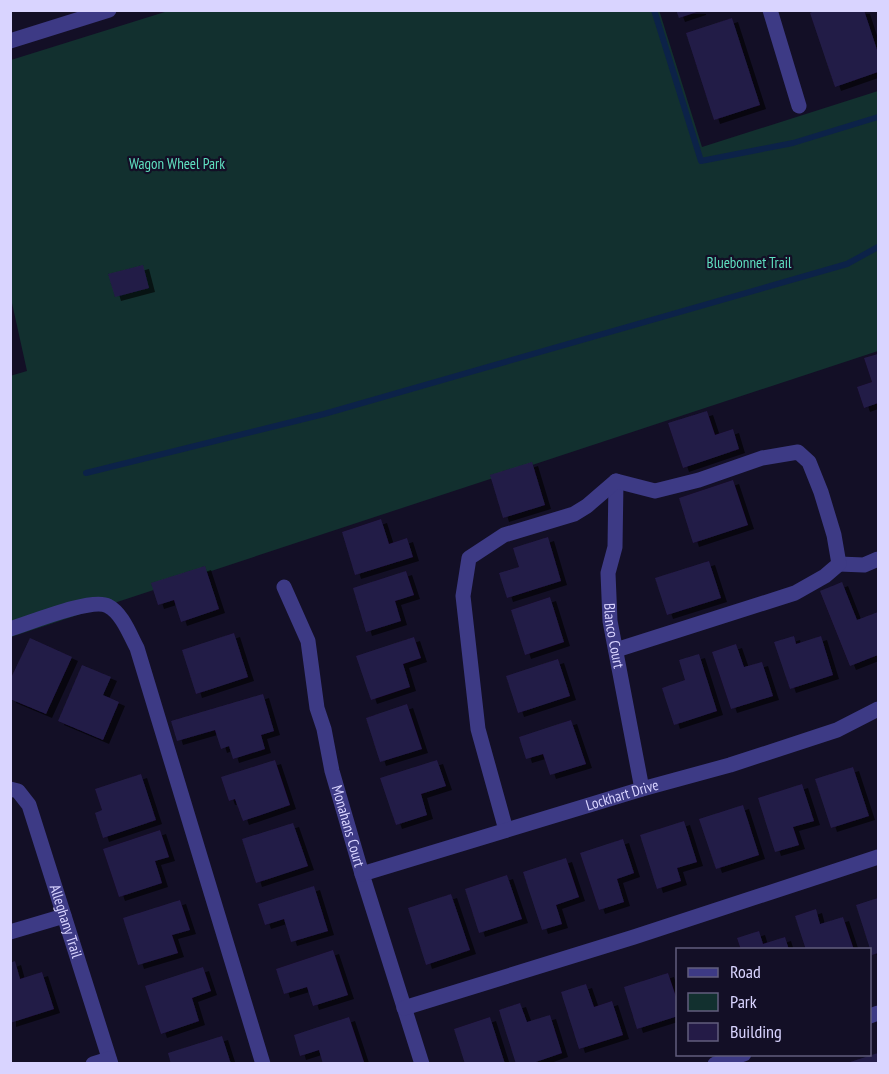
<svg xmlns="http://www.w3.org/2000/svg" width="889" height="1074" font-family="'PT Sans Narrow',sans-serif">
  <defs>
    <filter id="shadow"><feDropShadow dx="6" dy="4" stdDeviation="0" flood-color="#0009"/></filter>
  </defs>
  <rect width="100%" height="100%" fill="#130f26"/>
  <polygon fill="#12302f" points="659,10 702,147 878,91 878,351 11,637 10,376 27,371 10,294 11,60 168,11"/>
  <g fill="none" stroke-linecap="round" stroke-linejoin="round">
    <g stroke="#0c2248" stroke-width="6">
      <polyline points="654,10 701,161 793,143 878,117"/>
      <polyline points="86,473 324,414 847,264 878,247"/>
    </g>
  </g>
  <g fill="#241b47" filter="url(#shadow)">
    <polygon points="676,10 700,10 700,11 679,18"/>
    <polygon points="816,10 864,10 878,53 878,72 835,87 810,13"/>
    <polygon points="732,18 760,105 714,120 686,33"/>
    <polygon points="143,265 149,288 115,297 108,274"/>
    <polygon points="878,354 878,403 864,408 857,387 872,382 864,358"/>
    <polygon points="707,411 715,435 733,429 739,449 683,468 668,423"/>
    <polygon points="532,462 545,505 503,518 490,475"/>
    <polygon points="733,480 748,525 693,543 679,498"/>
    <polygon points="381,519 389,544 407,538 413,557 355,575 342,532"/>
    <polygon points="548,537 561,581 507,598 499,573 519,567 513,548"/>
    <polygon points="709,561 721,598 667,615 655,578"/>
    <polygon points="205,566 219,609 181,622 174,600 158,605 151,583"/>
    <polygon points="406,571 414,595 395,601 401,621 366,632 353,588"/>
    <polygon points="842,582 857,620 878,612 878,655 850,666 820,591"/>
    <polygon points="550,597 564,642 525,655 511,610"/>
    <polygon points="234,633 248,677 196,694 182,650"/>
    <polygon points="794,636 796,644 821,636 833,675 790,689 774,642"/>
    <polygon points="414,637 421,658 403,664 410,687 371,700 356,656"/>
    <polygon points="30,638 72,657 46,714 10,699 10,680"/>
    <polygon points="736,644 744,667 762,662 773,696 731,709 712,652"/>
    <polygon points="699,654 717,711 674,725 662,688 685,680 679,660"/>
    <polygon points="558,659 570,696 518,713 506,676"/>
    <polygon points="82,665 111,677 103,695 119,702 103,740 58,721"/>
    <polygon points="263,694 274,731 261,735 265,749 233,759 229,746 221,749 215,730 177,741 171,721"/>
    <polygon points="407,704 422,749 380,762 366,718"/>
    <polygon points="571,720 586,764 550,775 543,754 526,759 519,737"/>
    <polygon points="275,760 290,805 243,821 235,799 229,801 221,777"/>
    <polygon points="437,760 446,786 421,794 427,815 396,825 380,778"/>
    <polygon points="853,767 869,816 831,828 815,779"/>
    <polygon points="141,774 156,820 103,838 95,813 102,810 95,789"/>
    <polygon points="802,784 814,821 793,827 799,845 775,852 758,798"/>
    <polygon points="743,805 759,855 716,869 699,819"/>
    <polygon points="684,821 697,862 677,868 681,881 657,889 640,835"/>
    <polygon points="293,823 308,866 256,883 242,839"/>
    <polygon points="160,830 169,857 155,861 162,883 119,897 103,849"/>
    <polygon points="623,839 634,873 617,879 624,902 599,910 580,853"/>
    <polygon points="566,858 579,897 556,905 562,924 542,930 523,872"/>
    <polygon points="507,875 522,919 479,933 465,889"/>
    <polygon points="314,886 328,931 291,942 284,919 265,925 258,904"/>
    <polygon points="451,894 470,950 426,965 408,908"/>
    <polygon points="878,898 878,953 872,955 856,905"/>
    <polygon points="180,900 190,930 172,935 178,953 138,965 123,918"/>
    <polygon points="816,909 820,924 843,917 854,950 806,950 795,916"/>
    <polygon points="759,931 763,944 785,937 789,950 741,950 737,938"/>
    <polygon points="333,950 348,995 313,1006 307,987 284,994 276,969"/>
    <polygon points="15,961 20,979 42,972 54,1009 10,1023 10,963"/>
    <polygon points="203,967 211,991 192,998 199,1021 161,1034 145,986"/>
    <polygon points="668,973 678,1003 678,1016 637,1029 624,987"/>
    <polygon points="586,984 594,1007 612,1001 623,1035 579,1049 561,992"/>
    <polygon points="520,1003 527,1022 550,1015 562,1053 530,1064 516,1064 499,1010"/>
    <polygon points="349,1017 364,1062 323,1064 319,1050 300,1056 294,1035"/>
    <polygon points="490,1017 505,1064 465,1064 454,1029"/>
    <polygon points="222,1036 231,1064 171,1064 168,1053"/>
    <polygon points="878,1053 878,1064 847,1064 847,1063"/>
  </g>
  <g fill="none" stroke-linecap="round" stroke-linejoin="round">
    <g stroke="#3d3a85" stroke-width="15">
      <polyline points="770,10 799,106"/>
      <polyline points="10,41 109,10"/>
      <path id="s1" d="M616,481L615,547L608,573L610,621L642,789"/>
      <polyline points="839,564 864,565 878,559"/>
      <path id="s2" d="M284,587L308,641L317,708L324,729L332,771L362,874L422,1064"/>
      <path d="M10,629C30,623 92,597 108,606C122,613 130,635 137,648L263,1064"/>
      <path id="s3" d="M10,789L18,791L29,805L111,1064"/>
      <polyline points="506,830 478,729 463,596 469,558 504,535 574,514 587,506 616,481 655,491 699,480 762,458 798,452 809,462 821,492 834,535 839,564 825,576 795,593 616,650"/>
      <path id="s4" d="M362,874L642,789L730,765L837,730L878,709"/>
      <polyline points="10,932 64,916"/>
      <polyline points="404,1008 634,937 878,857"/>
      <polyline points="870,1016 878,1013"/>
      <polyline points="93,1064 109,1059"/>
      <polyline points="715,1064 744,1054"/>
    </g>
  </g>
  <g text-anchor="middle" stroke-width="4.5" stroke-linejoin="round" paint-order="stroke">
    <g font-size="15" fill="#5fe0c0" stroke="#130f26">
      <text x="177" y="169">Wagon Wheel Park</text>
      <text x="749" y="268">Bluebonnet Trail</text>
    </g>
    <g font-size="15" fill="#d9d4ff" stroke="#130f26">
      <text dy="5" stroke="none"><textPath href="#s1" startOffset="156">Blanco Court</textPath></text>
      <text dy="5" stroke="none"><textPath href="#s4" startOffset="272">Lockhart Drive</textPath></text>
      <text dy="5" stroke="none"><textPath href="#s2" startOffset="249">Monahans Court</textPath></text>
      <text dy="5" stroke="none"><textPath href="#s3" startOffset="148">Alleghany Trail</textPath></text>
    </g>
  </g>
  <rect width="889" height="1074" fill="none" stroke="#d9d4ff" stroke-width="24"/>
  <rect x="676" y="948" width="195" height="108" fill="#130f26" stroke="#625e7d" stroke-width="1.5"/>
  <rect x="688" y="968" width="30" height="9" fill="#3d3a85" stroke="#625e7d" stroke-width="1.5"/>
  <text x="730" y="978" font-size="18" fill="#d9d4ff">Road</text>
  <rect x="688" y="993" width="30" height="18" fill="#12302f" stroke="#625e7d" stroke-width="1.5"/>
  <text x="730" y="1008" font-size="18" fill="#d9d4ff">Park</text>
  <rect x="688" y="1023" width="30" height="18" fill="#241b47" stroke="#625e7d" stroke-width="1.5"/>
  <text x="730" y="1038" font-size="18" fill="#d9d4ff">Building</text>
</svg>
